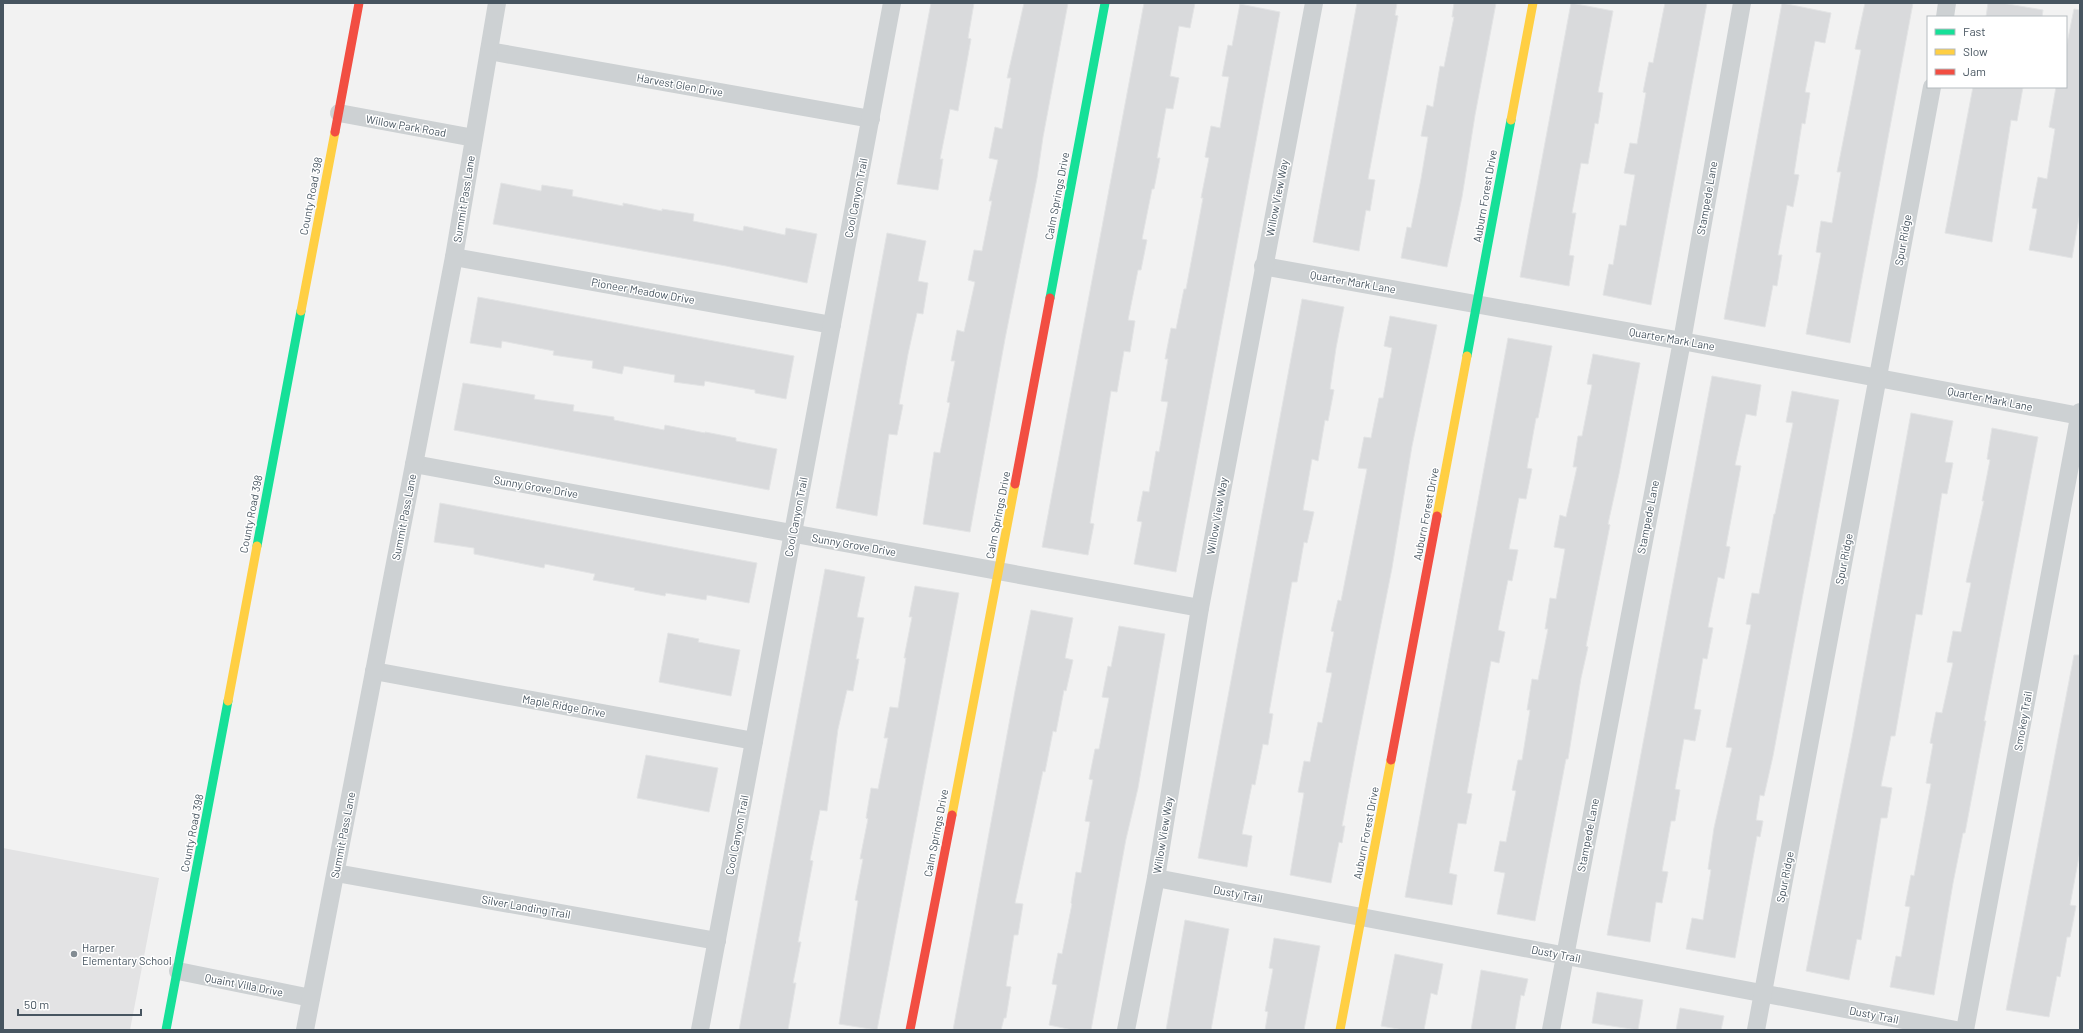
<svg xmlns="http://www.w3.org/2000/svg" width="2083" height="1033" font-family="Barlow,sans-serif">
  <rect width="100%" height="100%" fill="#f2f2f2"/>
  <polygon fill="#e3e3e4" points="3,848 159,878 130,1030 3,1030"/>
  <g fill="#d9dadc" stroke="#e3e4e5">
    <polygon points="931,3 974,3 968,38 971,39 958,111 950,109 940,159 943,159 938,190 897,184"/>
    <polygon points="1024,3 1068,3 1043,137 1037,178 1005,339 970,532 923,524 934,452 940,453 950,403 947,402 955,361 951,361 957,330 964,332 975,282 968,280 974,250 982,251 992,201 989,201 998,160 989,158 995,127 1002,129 1011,78 1007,78"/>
    <polygon points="1144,3 1195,3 1190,28 1179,26 1170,76 1179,78 1173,109 1166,108 1157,158 1160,158 1154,189 1152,189 1142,239 1147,240 1141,270 1138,270 1128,320 1135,321 1130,352 1124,351 1117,392 1111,391 1090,523 1094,524 1088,555 1042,547"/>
    <polygon points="1357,3 1397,3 1395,15 1398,16 1368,179 1375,180 1370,211 1366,210 1359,251 1313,242"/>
    <polygon points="1454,3 1496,3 1475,115 1462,197 1447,267 1401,258 1407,227 1411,228 1421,179 1428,137 1421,136 1427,105 1433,107 1440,66 1444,67 1454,17 1452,17"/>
    <polygon points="1571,3 1613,11 1598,92 1603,93 1598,124 1595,123 1588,164 1581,163 1572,213 1576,213 1569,255 1574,256 1569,286 1520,277"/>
    <polygon points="1665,3 1707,3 1651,305 1603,295 1609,264 1613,265 1620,225 1626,226 1635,175 1624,173 1630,143 1637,144 1646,93 1643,92 1649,62 1653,63"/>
    <polygon points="1782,3 1831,13 1825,43 1815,41 1805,92 1810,93 1805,124 1802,123 1794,174 1799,175 1793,207 1787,205 1778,255 1782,255 1777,286 1773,285 1765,327 1724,319"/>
    <polygon points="1865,3 1913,3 1850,343 1806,334 1821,253 1816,252 1821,221 1832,223 1841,172 1837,172 1861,50 1855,49"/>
    <polygon points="1988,3 2002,3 2043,10 2042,17 1986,17"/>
    <polygon points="1240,4 1280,12 1176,572 1134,564 1142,522 1137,521 1143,491 1149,492 1156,451 1159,452 1168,402 1161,401 1168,359 1165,359 1171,328 1176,329 1184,289 1186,289 1203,198 1201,198 1209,158 1205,157 1211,126 1220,128 1229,77 1222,76 1228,45 1232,46"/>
    <polygon points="2074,9 2080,10 2080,212 2072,258 2029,250 2037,209 2032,208 2038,177 2047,179 2055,129 2049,127 2056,87 2066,87 2066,48"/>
    <polygon points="1973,87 2023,87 2017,121 2011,120 1992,242 1945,233"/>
    <polygon points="501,183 541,191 542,185 573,190 572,196 623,206 623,203 662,211 662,209 694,214 693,221 743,231 744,226 785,235 786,228 817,234 807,283 726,266 493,224"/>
    <polygon points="887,233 926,241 918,281 928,283 923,314 917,313 908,354 899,404 903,405 897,435 889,434 877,516 836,508"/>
    <polygon points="478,297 794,356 786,399 755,393 755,390 705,381 704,386 674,382 675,375 624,366 622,374 592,368 593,361 553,355 554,351 502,341 501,348 470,343"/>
    <polygon points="1302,299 1344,307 1336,348 1330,389 1334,390 1328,421 1325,420 1318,461 1312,459 1303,510 1314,512 1307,543 1304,542 1297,582 1292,582 1269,713 1273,714 1268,745 1263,744 1255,785 1252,784 1242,834 1252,836 1247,867 1198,858"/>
    <polygon points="1390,316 1437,325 1412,446 1392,568 1357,745 1342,826 1345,826 1342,843 1339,842 1331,883 1290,875 1304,793 1298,792 1304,761 1310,762 1318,722 1322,723 1332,673 1326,672 1334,632 1331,631 1338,600 1341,601 1367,469 1358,468 1364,437 1371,438 1379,398 1383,398 1392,348 1384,346"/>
    <polygon points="1508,338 1552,346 1538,418 1536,418 1527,468 1532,469 1526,499 1519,498 1509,549 1518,550 1512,581 1508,580 1498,630 1505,632 1499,663 1491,661 1467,793 1472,794 1466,824 1458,823 1449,873 1457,875 1452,905 1405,897"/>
    <polygon points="1593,354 1640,363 1619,474 1608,524 1610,525 1586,646 1588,647 1581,678 1568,759 1566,759 1535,921 1497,914 1505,873 1494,871 1500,841 1506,842 1516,791 1512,790 1518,760 1522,760 1530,710 1527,710 1532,679 1538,680 1548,629 1545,629 1550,598 1556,599 1565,549 1554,547 1560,515 1566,517 1577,467 1573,467 1578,436 1582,436 1592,385 1587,384"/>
    <polygon points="1712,376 1761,385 1756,416 1746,414 1735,465 1741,466 1726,546 1730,547 1724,579 1718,577 1708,627 1713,628 1707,659 1703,658 1694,709 1701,710 1695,741 1684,739 1675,789 1680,790 1675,821 1671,821 1662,871 1668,872 1662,903 1656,902 1650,942 1607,935"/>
    <polygon points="463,383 535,395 534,399 574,405 573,411 614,417 614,420 664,430 665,425 705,433 705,432 736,438 736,441 777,449 769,490 454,430"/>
    <polygon points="1792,391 1839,400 1773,756 1764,796 1760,795 1756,820 1763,821 1760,837 1757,836 1735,958 1686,949 1692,918 1703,920 1711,870 1708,869 1714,828 1732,748 1726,747 1751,625 1746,624 1752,593 1759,594 1774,514 1775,514 1793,423 1786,422"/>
    <polygon points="1911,413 1953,421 1945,462 1953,463 1947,494 1942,493 1922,615 1916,614 1895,736 1891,736 1881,786 1892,788 1887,818 1881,818 1861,940 1857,939 1849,980 1806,971 1852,738"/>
    <polygon points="1992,428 2038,437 1984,721 1986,721 1965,833 1963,833 1953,883 1934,995 1890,987 1896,956 1901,957 1910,907 1905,906 1911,875 1914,876 1931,784 1926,783 1933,744 1930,743 1936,712 1942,713 1953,663 1947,662 1953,631 1961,632 1971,583 1966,582 1984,501 1982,501 1990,460 1987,459"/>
    <polygon points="440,503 757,563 749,603 707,595 706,600 666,593 665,596 634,590 635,588 593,580 595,574 545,564 544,568 474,554 474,548 434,542"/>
    <polygon points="825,569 865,577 857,617 864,618 856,659 859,659 853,691 847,690 838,729 827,811 820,810 810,860 813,861 798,942 801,942 793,983 796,983 788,1030 739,1030"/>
    <polygon points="915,586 959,593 877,1030 839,1024 858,901 855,900 863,859 860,859 868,819 866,818 871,788 878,789 888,738 884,738 890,707 898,708 906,658 904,658 912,617 909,617"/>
    <polygon points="1031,610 1073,618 1065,658 1073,660 1066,691 1064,690 1056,732 1053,731 1045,772 1043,771 1015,903 1023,904 1018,935 1014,935 1006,986 1011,987 1006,1018 1004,1018 1001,1030 953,1030 1015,691"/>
    <polygon points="1119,626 1165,634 1138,788 1126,839 1091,1030 1073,1030 1049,1025 1057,985 1052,984 1058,953 1062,954 1072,904 1071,903 1076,872 1081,873 1090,822 1085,821 1093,780 1089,779 1095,749 1099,749 1109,698 1102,697 1108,666 1111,667"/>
    <polygon points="668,633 699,639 698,642 740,650 731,696 659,682"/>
    <polygon points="2074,655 2080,655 2080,851 2070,905 2076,906 2070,937 2067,937 2060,977 2057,976 2049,1017 2006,1010"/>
    <polygon points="646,755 718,768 709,812 637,798"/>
    <polygon points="1185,920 1229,929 1211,1030 1166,1030"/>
    <polygon points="1274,938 1320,946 1304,1030 1265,1030 1268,1012 1265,1011 1273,969 1269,968"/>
    <polygon points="1395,954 1443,964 1437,995 1431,993 1424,1030 1404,1030 1381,1026"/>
    <polygon points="1481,970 1528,979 1524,996 1521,995 1515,1030 1471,1030"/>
    <polygon points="1597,992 1643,1000 1638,1030 1592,1023"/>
    <polygon points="1680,1008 1724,1016 1721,1030 1676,1030"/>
  </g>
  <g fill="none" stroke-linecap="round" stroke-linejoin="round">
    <g stroke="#cdd1d3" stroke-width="18">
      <polyline points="1945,17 1947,3"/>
      <polyline points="489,51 871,119"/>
      <polyline points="339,113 474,138"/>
      <polyline points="454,257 832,325"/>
      <polyline points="1263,266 1682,341 2080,416"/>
      <polyline points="414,464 1200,608"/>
      <polyline points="374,671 754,741"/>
      <polyline points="336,873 717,941"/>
      <polyline points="1156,878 1956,1030"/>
      <polyline points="178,971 311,998"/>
      <polyline points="305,1030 454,257 497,3"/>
      <polyline points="700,1030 892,3"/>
      <polyline points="1126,1030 1156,878 1200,608 1314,3"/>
      <polyline points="1551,1030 1682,341 1742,3"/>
      <polyline points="1756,1030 1932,87"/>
      <polyline points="1965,1030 2080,412"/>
    </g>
    <g stroke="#16e098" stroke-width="9">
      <polyline points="1050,298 1105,3"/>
      <polyline points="1467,356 1511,120"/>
      <polyline points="257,546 301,311"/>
      <polyline points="166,1030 228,701"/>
    </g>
    <g stroke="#ffcf43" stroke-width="9">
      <polyline points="1511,120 1533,3"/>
      <polyline points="301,311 335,132"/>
      <polyline points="1437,516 1467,356"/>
      <polyline points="228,701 257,546"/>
      <polyline points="952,815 1015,484"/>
      <polyline points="1340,1030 1391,760"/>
    </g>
    <g stroke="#f24e42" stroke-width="9">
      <polyline points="335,132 359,3"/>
      <polyline points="1015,484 1050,298"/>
      <polyline points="1391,760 1437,516"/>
      <polyline points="910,1030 952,815"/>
    </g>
  </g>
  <circle fill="#838c93" stroke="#fff" stroke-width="1.5" cx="74" cy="954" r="4"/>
  <g text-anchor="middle" stroke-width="3" stroke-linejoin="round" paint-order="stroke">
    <g font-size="11" fill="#475560" stroke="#fff">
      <text transform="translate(680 85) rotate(10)" y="4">Harvest Glen Drive</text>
      <text transform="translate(406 126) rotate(10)" y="4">Willow Park Road</text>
      <text transform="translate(311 196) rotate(-79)" y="4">County Road 398</text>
      <text transform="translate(1057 196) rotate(-79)" y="4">Calm Springs Drive</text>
      <text transform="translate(1485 196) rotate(-80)" y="4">Auburn Forest Drive</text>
      <text transform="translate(856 198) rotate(-79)" y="4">Cool Canyon Trail</text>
      <text transform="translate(1277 198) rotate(-79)" y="4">Willow View Way</text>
      <text transform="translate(1707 198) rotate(-80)" y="4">Stampede Lane</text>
      <text transform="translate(464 199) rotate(-81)" y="4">Summit Pass Lane</text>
      <text transform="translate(1903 240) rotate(-80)" y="4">Spur Ridge</text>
      <text transform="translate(1353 282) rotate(10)" y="4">Quarter Mark Lane</text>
      <text transform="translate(643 291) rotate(10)" y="4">Pioneer Meadow Drive</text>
      <text transform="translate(1672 339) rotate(10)" y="4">Quarter Mark Lane</text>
      <text transform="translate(1990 399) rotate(11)" y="4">Quarter Mark Lane</text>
      <text transform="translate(536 487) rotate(10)" y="4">Sunny Grove Drive</text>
      <text transform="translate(251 514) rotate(-79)" y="4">County Road 398</text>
      <text transform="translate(1426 514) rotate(-79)" y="4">Auburn Forest Drive</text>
      <text transform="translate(998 515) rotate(-79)" y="4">Calm Springs Drive</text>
      <text transform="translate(1217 516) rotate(-80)" y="4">Willow View Way</text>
      <text transform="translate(404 517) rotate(-79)" y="4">Summit Pass Lane</text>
      <text transform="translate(796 517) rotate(-79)" y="4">Cool Canyon Trail</text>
      <text transform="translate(1648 517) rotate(-79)" y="4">Stampede Lane</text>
      <text transform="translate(854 545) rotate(10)" y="4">Sunny Grove Drive</text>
      <text transform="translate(1844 559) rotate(-79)" y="4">Spur Ridge</text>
      <text transform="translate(564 706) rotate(10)" y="4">Maple Ridge Drive</text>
      <text transform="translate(2023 721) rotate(-80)" y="4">Smokey Trail</text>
      <text transform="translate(192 833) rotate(-79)" y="4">County Road 398</text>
      <text transform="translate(936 833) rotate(-79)" y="4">Calm Springs Drive</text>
      <text transform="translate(1366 833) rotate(-79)" y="4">Auburn Forest Drive</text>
      <text transform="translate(343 835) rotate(-79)" y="4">Summit Pass Lane</text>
      <text transform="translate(737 835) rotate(-79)" y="4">Cool Canyon Trail</text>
      <text transform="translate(1163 835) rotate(-81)" y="4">Willow View Way</text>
      <text transform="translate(1588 835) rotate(-79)" y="4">Stampede Lane</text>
      <text transform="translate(1785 877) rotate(-79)" y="4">Spur Ridge</text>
      <text transform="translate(1238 894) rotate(11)" y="4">Dusty Trail</text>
      <text transform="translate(526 907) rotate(10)" y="4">Silver Landing Trail</text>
      <text transform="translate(1556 954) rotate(11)" y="4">Dusty Trail</text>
      <text transform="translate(244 985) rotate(11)" y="4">Quaint Villa Drive</text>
      <text transform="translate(1874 1015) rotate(11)" y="4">Dusty Trail</text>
    </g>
    <g font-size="11" fill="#475560" stroke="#fff" text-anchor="start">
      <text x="82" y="952">Harper<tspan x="82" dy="13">Elementary School</tspan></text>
    </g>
  </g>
  <rect width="2083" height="1033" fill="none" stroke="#475560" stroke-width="8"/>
  <rect x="1927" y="16" width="140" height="72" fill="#ffffff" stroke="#b5bbbf"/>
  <rect x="1935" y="29" width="20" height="6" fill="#16e098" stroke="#b5bbbf"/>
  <text x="1963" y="36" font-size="12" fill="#475560">Fast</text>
  <rect x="1935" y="49" width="20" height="6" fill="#ffcf43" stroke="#b5bbbf"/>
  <text x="1963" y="56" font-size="12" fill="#475560">Slow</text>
  <rect x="1935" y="69" width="20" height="6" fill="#f24e42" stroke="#b5bbbf"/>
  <text x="1963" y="76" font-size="12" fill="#475560">Jam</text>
  <path d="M18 1009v6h123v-6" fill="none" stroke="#475560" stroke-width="2"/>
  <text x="24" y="1009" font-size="12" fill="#475560" stroke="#ffffff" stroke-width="3" paint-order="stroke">50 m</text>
</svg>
